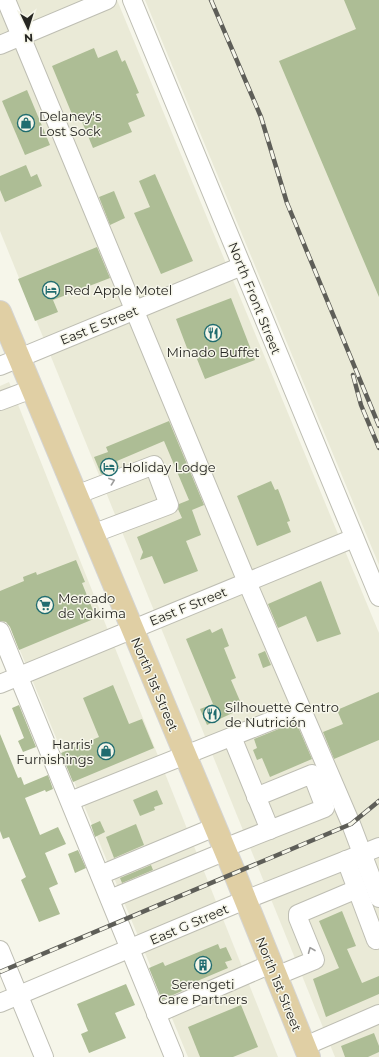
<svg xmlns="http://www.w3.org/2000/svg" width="379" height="1057" font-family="Montserrat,sans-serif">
  <rect width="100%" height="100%" fill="#f6f6ea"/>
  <g fill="#eaead7">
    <polygon points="0,0 117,0 379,633 379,1057 335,1057 0,231"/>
    <polygon points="145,0 379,0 379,565"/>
    <polygon points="9,382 278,1057 188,1057 0,602 0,386"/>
  </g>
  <g fill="#adbd95">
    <polygon points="344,0 379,0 379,297 279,61 356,29"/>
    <polygon points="94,48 98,58 117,50 122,62 125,60 139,93 136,94 145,116 128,123 132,132 93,148 80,117 74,119 52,66"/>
    <polygon points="27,90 50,145 25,155 2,101"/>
    <polygon points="26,165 31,177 37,174 42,186 5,202 0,190 0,176"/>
    <polygon points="155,174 193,261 161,274 134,213 150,207 139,181"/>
    <polygon points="114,191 125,218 110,225 99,197"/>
    <polygon points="97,247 110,278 53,300 58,312 35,321 18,279"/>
    <polygon points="231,298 255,360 205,379 195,354 190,356 176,319"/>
    <polygon points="169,421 204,505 192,510 201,535 186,541 198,571 164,584 152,556 140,560 143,552 137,537 182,518 178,509 179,504 189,500 164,441 117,461 119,467 101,474 94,457 108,452 106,447"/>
    <polygon points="271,481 275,490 278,489 283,502 290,521 287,522 291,532 257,546 237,496"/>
    <polygon points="76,560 85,582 82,583 96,618 19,650 10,627 6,622 0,621 0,591 24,581 23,577 36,572 37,575"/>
    <polygon points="321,581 341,634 317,642 306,616 278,628 268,604"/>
    <polygon points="222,628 229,646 224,648 236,678 231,680 243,708 207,725 200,709 213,704 186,639 210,629 212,633"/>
    <polygon points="265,651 271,665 263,668 258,654"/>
    <polygon points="113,685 129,724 142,719 154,748 73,782 61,753 99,737 83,698"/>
    <polygon points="379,692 379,740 334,759 323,732 343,724 337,710"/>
    <polygon points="19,705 36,747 23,752 18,741 24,738 12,708"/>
    <polygon points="296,722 312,759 270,777 262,758 257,760 253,750 257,748 254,739"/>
    <polygon points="0,734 18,778 21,777 24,785 48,775 53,789 46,792 45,790 25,798 40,835 58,827 66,844 45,853 58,884 49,888 60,914 39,922 21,880 26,877 9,837 3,839 0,831"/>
    <polygon points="157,790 163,804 154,807 155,810 140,816 133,800"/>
    <polygon points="100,821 105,832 95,837 91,825"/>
    <polygon points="136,824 144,845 114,858 106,837"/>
    <polygon points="78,850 86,868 75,873 68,854"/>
    <polygon points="151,865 153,870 122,883 120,878"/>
    <polygon points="342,911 356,946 347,949 362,983 379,976 379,994 326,1017 313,979 339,968 319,921"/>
    <polygon points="218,944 220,949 226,947 232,960 225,962 228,968 183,987 184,990 162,1000 149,968 163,962 165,966"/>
    <polygon points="126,984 135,1005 115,1013 126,1038 89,1053 81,1034 88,1031 77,1004"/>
    <polygon points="241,1005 258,1047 233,1057 200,1057 188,1027"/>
    <polygon points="374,1033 379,1046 379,1052 368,1057 345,1057 341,1046"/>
  </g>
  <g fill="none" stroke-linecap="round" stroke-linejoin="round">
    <g stroke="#bebeb3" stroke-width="20">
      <g id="minor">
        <polyline points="6,0 247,582 351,824 379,898"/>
        <polyline points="132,0 379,597"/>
        <polyline points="0,45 107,0"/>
        <polyline points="0,366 242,266"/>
        <polyline points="0,401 32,389"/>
        <polyline points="76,495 154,465 169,505 92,534"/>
        <polyline points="0,631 174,1057"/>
        <polyline points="0,684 354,538"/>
        <polyline points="232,737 270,830"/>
        <polyline points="70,801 301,709"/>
        <polyline points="224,848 325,808 312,774 256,797"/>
        <polyline points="346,860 376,940"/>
        <polyline points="100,875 215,827"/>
        <polyline points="110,899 226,851"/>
        <polyline points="0,950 44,1057"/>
        <polyline points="276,976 315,960 298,918 298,914 357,889"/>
        <polyline points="0,1003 245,900 379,847"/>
        <polyline points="156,1014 271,964"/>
        <polyline points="305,1046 379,1014"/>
      </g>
    </g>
    <g stroke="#d4d4d3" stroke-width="24">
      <polyline id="major" points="0,312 235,874 309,1057"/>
    </g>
    <use href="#minor" stroke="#fff" stroke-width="18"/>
    <use href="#major" stroke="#e0cfa4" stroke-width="22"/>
    <g stroke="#5e5e58" stroke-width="4.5">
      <g id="rail">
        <polyline points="211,0 261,117 287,203 379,426"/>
        <polyline points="353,375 361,405 379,448"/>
        <polyline points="0,972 351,824 379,801"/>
      </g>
    </g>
    <use href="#rail" stroke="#f6f6ea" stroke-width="3" stroke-dasharray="9" stroke-linecap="butt"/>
  </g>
  <defs><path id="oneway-chevron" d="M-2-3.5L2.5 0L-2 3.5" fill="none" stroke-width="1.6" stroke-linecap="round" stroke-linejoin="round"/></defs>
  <g stroke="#9d9d9c">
    <use href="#oneway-chevron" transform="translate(112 481) rotate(-20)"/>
    <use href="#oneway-chevron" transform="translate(311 950) rotate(-112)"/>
  </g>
  <defs>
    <g id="shop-ring" transform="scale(0.9)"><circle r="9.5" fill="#f6f6ea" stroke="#206c6f" stroke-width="1.5"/><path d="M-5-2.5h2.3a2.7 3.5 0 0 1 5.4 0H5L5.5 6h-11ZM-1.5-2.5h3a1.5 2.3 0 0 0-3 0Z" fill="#206c6f"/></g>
    <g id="hotel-ring" transform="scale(0.9)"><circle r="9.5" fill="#f6f6ea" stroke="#206c6f" stroke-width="1.5"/><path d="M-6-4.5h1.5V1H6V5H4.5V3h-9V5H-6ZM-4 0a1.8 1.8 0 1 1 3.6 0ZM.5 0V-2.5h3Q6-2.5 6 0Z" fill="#206c6f"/></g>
    <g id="restaurant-ring" transform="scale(0.9)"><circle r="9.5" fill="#f6f6ea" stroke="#206c6f" stroke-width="1.5"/><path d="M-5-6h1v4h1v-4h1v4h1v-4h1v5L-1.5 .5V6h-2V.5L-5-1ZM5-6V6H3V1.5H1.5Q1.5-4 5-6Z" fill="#206c6f"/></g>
    <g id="supermarket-ring" transform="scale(0.9)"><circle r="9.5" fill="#f6f6ea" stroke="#206c6f" stroke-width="1.5"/><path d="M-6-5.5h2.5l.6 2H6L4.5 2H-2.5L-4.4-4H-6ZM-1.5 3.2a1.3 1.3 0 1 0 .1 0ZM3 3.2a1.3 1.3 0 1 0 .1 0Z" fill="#206c6f"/></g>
    <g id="building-ring" transform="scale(0.9)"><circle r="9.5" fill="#f6f6ea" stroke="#206c6f" stroke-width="1.5"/><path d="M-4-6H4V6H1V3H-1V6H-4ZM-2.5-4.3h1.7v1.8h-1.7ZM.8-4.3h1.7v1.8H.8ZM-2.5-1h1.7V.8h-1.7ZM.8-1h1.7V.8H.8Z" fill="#206c6f"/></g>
  </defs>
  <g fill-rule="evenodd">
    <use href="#shop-ring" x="26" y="123"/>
    <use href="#hotel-ring" x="51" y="290"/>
    <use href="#restaurant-ring" x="213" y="333"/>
    <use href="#hotel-ring" x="109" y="467"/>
    <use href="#supermarket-ring" x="45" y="605"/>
    <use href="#restaurant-ring" x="212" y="714"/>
    <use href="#shop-ring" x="106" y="751"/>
    <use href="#building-ring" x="203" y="965"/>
  </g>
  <g text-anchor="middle" stroke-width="3" stroke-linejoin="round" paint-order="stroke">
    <g font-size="13" fill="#262622" stroke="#f6f6ea" text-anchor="start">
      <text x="39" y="121">Delaney's<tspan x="39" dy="15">Lost Sock</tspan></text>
      <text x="64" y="295">Red Apple Motel</text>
      <text x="213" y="357" text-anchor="middle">Minado Buffet</text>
      <text x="122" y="472">Holiday Lodge</text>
      <text x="58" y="603">Mercado<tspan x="58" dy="15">de Yakima</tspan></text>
      <text x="225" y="712">Silhouette Centro<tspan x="225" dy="15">de Nutrición</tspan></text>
      <text x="93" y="749" text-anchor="end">Harris'<tspan x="93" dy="15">Furnishings</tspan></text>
      <text x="203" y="989" text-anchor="middle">Serengeti<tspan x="203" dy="15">Care Partners</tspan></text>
    </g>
    <g font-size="13" fill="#262622" stroke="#f6f6ea">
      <text transform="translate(255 298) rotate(68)" y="5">North Front Street</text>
      <text transform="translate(99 325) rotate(-22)" y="5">East E Street</text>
      <text transform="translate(188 606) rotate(-22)" y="5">East F Street</text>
      <text transform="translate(155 684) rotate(67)" y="5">North 1st Street</text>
      <text transform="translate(189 924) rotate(-23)" y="5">East G Street</text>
      <text transform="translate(279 984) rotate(68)" y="5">North 1st Street</text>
    </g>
  </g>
  <g transform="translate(28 28) rotate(176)" stroke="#f6f6ea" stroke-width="3" paint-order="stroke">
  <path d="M0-3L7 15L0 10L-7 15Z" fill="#262622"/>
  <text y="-6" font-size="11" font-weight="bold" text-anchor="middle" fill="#262622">N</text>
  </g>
</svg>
